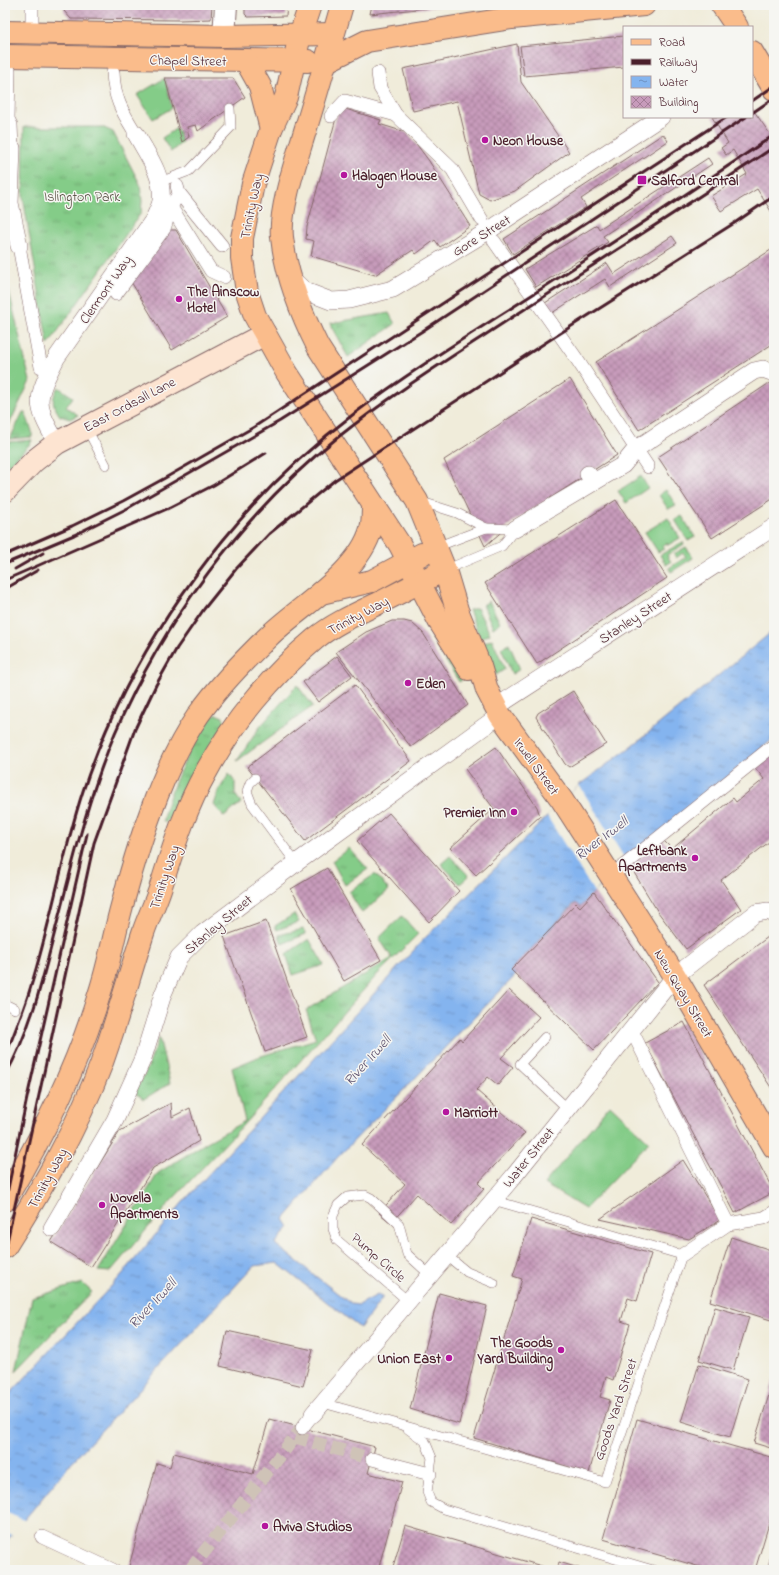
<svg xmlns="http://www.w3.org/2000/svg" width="779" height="1575" font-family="'Indie Flower',sans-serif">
  <defs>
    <pattern id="grass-tufts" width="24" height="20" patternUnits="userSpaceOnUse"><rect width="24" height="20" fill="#84cc88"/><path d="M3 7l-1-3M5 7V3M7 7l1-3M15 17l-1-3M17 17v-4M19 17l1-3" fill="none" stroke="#6ea56f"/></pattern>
    <pattern id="water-ripples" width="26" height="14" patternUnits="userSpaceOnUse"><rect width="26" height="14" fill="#84b4ef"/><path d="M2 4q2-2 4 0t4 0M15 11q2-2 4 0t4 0" fill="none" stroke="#6e92c2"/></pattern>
    <pattern id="building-cross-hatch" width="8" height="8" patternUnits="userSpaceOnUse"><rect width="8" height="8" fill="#c79bbb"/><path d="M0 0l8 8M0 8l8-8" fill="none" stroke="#a47e98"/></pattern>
  </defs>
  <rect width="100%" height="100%" fill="#f6f6f2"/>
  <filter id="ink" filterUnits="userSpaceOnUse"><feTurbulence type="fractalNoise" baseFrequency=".025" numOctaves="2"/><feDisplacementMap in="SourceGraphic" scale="8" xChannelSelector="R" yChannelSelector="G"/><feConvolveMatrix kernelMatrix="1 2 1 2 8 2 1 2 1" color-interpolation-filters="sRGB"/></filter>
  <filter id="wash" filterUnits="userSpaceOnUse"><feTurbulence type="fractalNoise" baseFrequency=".012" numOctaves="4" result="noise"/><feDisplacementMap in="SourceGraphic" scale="16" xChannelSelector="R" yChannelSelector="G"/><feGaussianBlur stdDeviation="0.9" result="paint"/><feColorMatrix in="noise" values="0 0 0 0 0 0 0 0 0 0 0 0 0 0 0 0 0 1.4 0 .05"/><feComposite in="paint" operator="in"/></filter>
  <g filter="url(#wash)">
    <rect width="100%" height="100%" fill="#f0ecda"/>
    <g fill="url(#grass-tufts)" stroke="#67765a">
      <polygon points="24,127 102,127 113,132 140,184 142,201 141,213 48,345 23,197"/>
      <polygon points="389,313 395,324 348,357 331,326 331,323"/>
      <path d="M58,387L73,397L66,407L78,415L70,419L60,416C52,403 51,401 58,387Z"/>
      <polygon points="23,412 25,412 32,431 32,437 10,439"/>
      <path d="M32,440L30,444L9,466C4,457 4,451 9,442Z"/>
      <polygon points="489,601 500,623 493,628 483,605"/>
      <polygon points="509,644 520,669 512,674 501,648"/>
      <polygon points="297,685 313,706 237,761 259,728"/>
      <path d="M216,714L223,717L225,723L182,795L174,813L165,823L163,821C164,801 199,723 216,714Z"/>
      <polygon points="229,774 235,782 235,794 241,803 224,817 214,805 219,790"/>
      <polygon points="349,848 368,869 345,885 332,861"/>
      <polygon points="450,856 469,876 460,884 441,864"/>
      <polygon points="375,874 389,890 362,913 349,892"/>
      <polygon points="294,914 299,922 277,930 275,926"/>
      <polygon points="402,916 418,934 377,975 246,1122 171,1201 110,1272 98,1271 158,1173 207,1142 245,1121 232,1068 258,1057 316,1039 306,1010 392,958 379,938"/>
      <polygon points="303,929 306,934 282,944 279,935"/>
      <polygon points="309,939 324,965 293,975 286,954"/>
      <polygon points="159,1037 170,1083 144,1099 135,1093 148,1067"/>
      <polygon points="82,1283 92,1292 16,1371 32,1298"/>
    </g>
    <g fill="#84cc88" stroke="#67765a">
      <polygon points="165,78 172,108 153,119 137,95"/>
      <polygon points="177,128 182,142 171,152 162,138"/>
      <polygon points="5,274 30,381 5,433"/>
      <polygon points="641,476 648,488 626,503 618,491"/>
      <polygon points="666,490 676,505 668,509 659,495"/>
      <polygon points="682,516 695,537 688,541 675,520"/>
      <polygon points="668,518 680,538 668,545 667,543 662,546 664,549 658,552 645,532"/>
      <polygon points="683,542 684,544 667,555 671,562 666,565 660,555"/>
      <polygon points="686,547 693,558 671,572 669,568 686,557 683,553 676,558 674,554"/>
      <polygon points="477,608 490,634 480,639 469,610"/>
      <polygon points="435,636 462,680 459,682 432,638"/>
      <polygon points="492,639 505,669 496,675 482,644"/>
      <polygon points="610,1105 649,1142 585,1209 544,1184"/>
    </g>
    <polygon fill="url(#water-ripples)" stroke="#676a8d" points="774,630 774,738 678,818 594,892 580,907 575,903 511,970 516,975 337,1158 284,1219 289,1227 275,1244 351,1304 359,1305 377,1295 383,1297 360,1328 277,1263 254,1266 72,1462 5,1543 5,1399 119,1278 184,1201 424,939 579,785 632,746"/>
    <g fill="#f0ecda">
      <polygon points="579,785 627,862 594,892 547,816"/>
      <polygon points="5,1512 26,1521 14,1536 5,1532"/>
    </g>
    <g id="blocks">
      <g fill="url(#building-cross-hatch)">
        <polygon points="64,5 212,5 211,19 179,20 71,19 64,11"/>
        <polygon points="245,5 287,5 286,16 248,17 245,14"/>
        <polygon points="372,5 445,5 445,6 370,14"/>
        <polygon points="624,36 624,67 524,76 520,46"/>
        <polygon points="517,44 521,82 569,152 515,191 490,200 479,194 457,101 413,111 403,69"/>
        <polygon points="165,78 233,78 245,97 198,131 196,125 187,127 189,137 182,142"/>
        <polygon points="339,107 381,120 379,124 408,133 429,161 470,226 440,247 435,240 416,254 413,250 375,275 311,256 314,241 306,239 307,227"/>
        <polygon points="752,108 774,140 774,216 757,189 721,211 711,196 747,174 733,150 726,155 721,148 728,143 712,117 752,117"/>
        <polygon points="663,134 668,141 581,199 586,207 513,254 504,239"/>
        <polygon points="708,158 712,164 603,236 608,242 536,287 525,269 597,225 599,229"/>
        <polygon points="165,230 176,230 227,317 172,350 130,280"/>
        <polygon points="672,236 677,243 610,287 605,279 552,313 545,303 607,263 614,274"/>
        <polygon points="774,248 774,343 639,430 596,362"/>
        <polygon points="570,379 617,455 513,522 485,546 444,460"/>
        <polygon points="771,382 774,387 774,498 712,538 658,457"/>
        <polygon points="616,500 667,578 537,664 485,583"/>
        <polygon points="392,621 404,621 412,623 423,633 468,705 411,747 336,652 366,632"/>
        <polygon points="337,656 352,676 318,702 303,682"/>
        <polygon points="355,685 411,761 305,841 247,767"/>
        <polygon points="573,691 606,744 569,767 565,764 536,717 538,713"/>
        <polygon points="496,747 537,807 540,816 476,875 450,848 494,809 465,769"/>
        <polygon points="774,752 774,838 721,880 741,909 686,949 658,912 630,866 662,839 672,849 733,798 736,802 764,779 755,768"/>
        <polygon points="389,813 459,891 429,922 357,841"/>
        <polygon points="327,868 381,960 344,981 291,889"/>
        <polygon points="594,892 658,982 594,1050 511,970 576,903 580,907"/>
        <polygon points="266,921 307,1037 265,1052 224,936"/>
        <polygon points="772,934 774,936 774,1092 704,985"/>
        <polygon points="509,990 539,1017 501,1058 513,1067 498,1085 488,1077 476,1090 525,1133 478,1183 484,1189 451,1225 417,1194 391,1223 379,1213 405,1184 362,1145 460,1038 462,1041"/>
        <polygon points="684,1022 774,1192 735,1213 645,1043"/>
        <polygon points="171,1103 172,1117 190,1108 199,1141 153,1168 91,1267 51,1242 120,1131"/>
        <polygon points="683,1160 720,1220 689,1239 600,1219"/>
        <polygon points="531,1219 651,1254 637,1301 628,1298 621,1321 630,1324 613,1380 606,1377 600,1397 610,1400 589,1473 474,1438 522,1279 513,1276"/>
        <polygon points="731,1237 774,1251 774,1321 710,1301"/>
        <polygon points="439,1293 487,1306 459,1424 410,1409"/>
        <polygon points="715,1307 749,1317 733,1370 699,1360"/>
        <polygon points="227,1331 313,1350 303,1386 220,1366"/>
        <polygon points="699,1364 748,1379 730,1437 681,1422"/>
        <polygon points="774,1379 774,1449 754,1443"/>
        <polygon points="269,1419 375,1447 368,1473 402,1482 378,1570 128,1570 157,1463 170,1467 174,1453 253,1474"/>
        <polygon points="637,1419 774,1458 774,1507 755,1570 711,1570 603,1539"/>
        <polygon points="405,1526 555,1570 392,1570"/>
        <polygon points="559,1562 585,1570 557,1570"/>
      </g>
    </g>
  </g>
  <g filter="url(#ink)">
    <use href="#blocks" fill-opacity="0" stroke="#846768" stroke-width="1"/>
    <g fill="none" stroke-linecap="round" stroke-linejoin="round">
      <g stroke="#cfc3b7" stroke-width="13" stroke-dasharray="13 6" stroke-linecap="butt">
        <polyline points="295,1437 372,1459"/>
        <polyline points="190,1570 302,1428"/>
      </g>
      <g stroke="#846768" stroke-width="10">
        <g id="service">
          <polyline points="160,182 189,171 231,127 230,108"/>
          <polyline points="86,427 106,465"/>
          <polyline points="419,501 457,513 486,528"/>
          <polyline points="436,547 486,528 515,529"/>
          <polyline points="445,570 502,546 515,529"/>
          <polyline points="255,778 250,783 247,791 252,804 296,863"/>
          <polyline points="5,1004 15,1009"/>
          <polyline points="545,1037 520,1064 567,1108"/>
          <polyline points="446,1255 467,1272 494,1283"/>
          <polyline points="408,1301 337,1240 333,1229 333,1216 338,1205 347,1197 365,1195 371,1198 399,1224 407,1254 430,1275"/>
          <polyline points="323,1403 605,1482 682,1255 493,1200"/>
          <polyline points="408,1429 425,1441 432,1458 427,1492 431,1502 444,1509 653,1570"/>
          <polyline points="772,1570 774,1561"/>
        </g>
      </g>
      <g stroke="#846768" stroke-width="14">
        <g id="pedestrian">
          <polyline points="32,5 32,21"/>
          <polyline points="9,70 8,119 11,125 12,148"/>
          <path d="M113,72C114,99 122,111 136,134"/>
          <polyline points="378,73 380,88 396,115 452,169 482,220"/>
          <polyline points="331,116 345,101 396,115"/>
          <polyline points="177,186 179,193 222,246"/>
          <polyline points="171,207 211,271 224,277"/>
          <polyline points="494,241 576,358 648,467"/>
          <polyline points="19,246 41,367"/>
          <polyline points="116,294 164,229 171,207 179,193"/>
          <polyline points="611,876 774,745"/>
          <polyline points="631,1029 728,1224"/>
          <polyline points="682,1255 728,1224 764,1218 774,1212"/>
          <polyline points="302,1428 313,1414"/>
          <polyline points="372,1459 430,1474"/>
          <polyline points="42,1537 113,1570"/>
        </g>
      </g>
      <g stroke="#846768" stroke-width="18">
        <g id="minor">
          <polyline points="12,148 10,203 19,246"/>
          <polyline points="291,278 305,291 331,301 349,300 393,289 488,231 661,117"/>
          <path d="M57,443C33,402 36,398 57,357L154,219C156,213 160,207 161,201C164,176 147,154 136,134"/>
          <polyline points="594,482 623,465 636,449 754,371 763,369 774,373"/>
          <polyline points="515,529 594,482 588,474"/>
          <polyline points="496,707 774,527"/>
          <polyline points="52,1228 115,1120 143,1058 163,994 179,957 202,934 296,863 500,715"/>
          <polyline points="313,1414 513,1177 675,976 756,913 768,911 774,914"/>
        </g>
      </g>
      <g stroke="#846768" stroke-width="24">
        <polyline id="tertiary" points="224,36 226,5"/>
      </g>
      <g stroke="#846768" stroke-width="24">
        <polyline id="secondary" points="5,491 34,461 57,443 265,334"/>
      </g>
      <g stroke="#846768" stroke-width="24">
        <g id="primary">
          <polyline points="722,5 737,27"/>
          <polyline points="752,52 774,89"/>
          <polyline points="325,62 367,41 512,18 644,5"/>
          <polyline points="445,570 457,610 480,666 487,690 500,715 562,800 611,876 675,976 774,1147"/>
          <polyline points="419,582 439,621 469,669"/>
        </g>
      </g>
      <g stroke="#846768" stroke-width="24">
        <g id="trunk">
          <polyline points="310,5 300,35 286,97 271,129 253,184 242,238 242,258 247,292 255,316 287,373 400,545 419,582"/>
          <polyline points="5,32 224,36 333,34"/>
          <polyline points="5,56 308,61"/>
          <polyline points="246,61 260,86 271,129"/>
          <polyline points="321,593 372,581 422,554"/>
          <path d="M5,1200C44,1134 77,1068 99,995C108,968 113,940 120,913C137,848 161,769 199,714C219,686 244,660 269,636C300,606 359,573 371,529C373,522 373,513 373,505"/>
          <path d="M5,1247C42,1189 76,1130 101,1065C117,1021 129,977 143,933C148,918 155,904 160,889C173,849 185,809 206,772C233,722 272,675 315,639C336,622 361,612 385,600C405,590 425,579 445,570L417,501L318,347C301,313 286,276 282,237C279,210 297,158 305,131C318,89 330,47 342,5"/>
        </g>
      </g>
      <use href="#service" stroke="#fff" stroke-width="9"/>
      <use href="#pedestrian" stroke="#fff" stroke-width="13"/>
      <use href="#minor" stroke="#fff" stroke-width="17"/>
      <use href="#tertiary" stroke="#fff" stroke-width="22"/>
      <use href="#secondary" stroke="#fde4d1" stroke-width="22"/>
      <use href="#primary" stroke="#fabc8b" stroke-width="22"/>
      <use href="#trunk" stroke="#fabc8b" stroke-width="22"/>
      <g stroke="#4a1f2b" stroke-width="3">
        <polyline points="752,101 774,86"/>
        <polyline points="752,113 774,98"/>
        <polyline points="5,555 72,526 123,501 165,478 254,427 727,117"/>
        <polyline points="5,564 74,535 128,508 280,421 424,330 746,117"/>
        <polyline points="15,569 43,553"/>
        <polyline points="5,580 167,509 214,485 266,453"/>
        <polyline points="5,589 38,570"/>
        <path d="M5,1057C14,1033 24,1010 31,986C51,922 62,855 83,791C94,758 108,724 124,692C179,584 257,487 355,413C413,369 476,331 538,291C617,240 696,188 774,135"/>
        <path d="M5,1076C29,1034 41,986 53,939C71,870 87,799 115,733C163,622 242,514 337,438C393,393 455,355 514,316C601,260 688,205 774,147"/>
        <polyline points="5,1203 27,1098 87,834"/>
        <polyline points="5,1251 94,843 135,729 156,685 177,648 204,609 236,569 269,534 335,480 548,341 736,222 774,196"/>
      </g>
    </g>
  </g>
  <g fill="#b5179e" stroke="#f6f6f2" stroke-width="1.5">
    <circle cx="485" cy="140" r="4"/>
    <circle cx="344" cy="175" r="4"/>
    <rect x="637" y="175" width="10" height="10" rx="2"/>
    <circle cx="179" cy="299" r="4"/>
    <circle cx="408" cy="683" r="4"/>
    <circle cx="514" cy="812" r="4"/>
    <circle cx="695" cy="858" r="4"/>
    <circle cx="446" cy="1112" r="4"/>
    <circle cx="102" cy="1205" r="4"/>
    <circle cx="561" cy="1350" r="4"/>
    <circle cx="449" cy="1358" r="4"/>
    <circle cx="265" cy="1526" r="4"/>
  </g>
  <g text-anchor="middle" stroke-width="3" stroke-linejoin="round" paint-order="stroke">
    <g font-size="14" fill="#4a1f2b" stroke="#f6f6f2">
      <text transform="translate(188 60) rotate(1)" y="5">Chapel Street</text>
      <text transform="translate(251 206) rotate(-78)" y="5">Trinity Way</text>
      <text transform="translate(481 235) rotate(-32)" y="5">Gore Street</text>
      <text transform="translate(105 289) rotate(-55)" y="5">Clermont Way</text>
      <text transform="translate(129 404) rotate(-28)" y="5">East Ordsall Lane</text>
      <text transform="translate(358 615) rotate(-28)" y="5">Trinity Way</text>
      <text transform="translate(635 617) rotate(-33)" y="5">Stanley Street</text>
      <text transform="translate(537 766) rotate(54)" y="5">Irwell Street</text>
      <text transform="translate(164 877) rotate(-71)" y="5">Trinity Way</text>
      <text transform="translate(218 924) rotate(-40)" y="5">Stanley Street</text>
      <text transform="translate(684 993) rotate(59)" y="5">New Quay Street</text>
      <text transform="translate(528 1157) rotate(-51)" y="5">Water Street</text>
      <text transform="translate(47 1178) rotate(-61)" y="5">Trinity Way</text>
      <text transform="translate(379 1257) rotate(41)" y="5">Pump Circle</text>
      <text transform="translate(615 1409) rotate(-71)" y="5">Goods Yard Street</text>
    </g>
    <g font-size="14" font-weight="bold" fill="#4a1f2b" stroke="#f6f6f2" text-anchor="start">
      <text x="493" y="145">Neon House</text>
      <text x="352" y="180">Halogen House</text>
      <text x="651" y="185">Salford Central</text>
      <text x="187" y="296">The Ainscow<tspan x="187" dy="16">Hotel</tspan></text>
      <text x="416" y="688">Eden</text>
      <text x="506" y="817" text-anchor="end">Premier Inn</text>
      <text x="687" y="855" text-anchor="end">Leftbank<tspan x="687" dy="16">Apartments</tspan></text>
      <text x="454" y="1117">Marriott</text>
      <text x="110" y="1202">Novella<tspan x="110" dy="16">Apartments</tspan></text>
      <text x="553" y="1347" text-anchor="end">The Goods<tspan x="553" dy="16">Yard Building</tspan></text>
      <text x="441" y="1363" text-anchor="end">Union East</text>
      <text x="273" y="1531">Aviva Studios</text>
    </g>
    <g font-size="14" fill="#5b5347" stroke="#f6f6f2">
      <text x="82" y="201">Islington Park</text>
    </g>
    <g font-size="15" font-style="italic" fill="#5e5370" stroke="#f6f6f2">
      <text transform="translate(601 838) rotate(-37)" y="5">River Irwell</text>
      <text transform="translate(367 1060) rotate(-48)" y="5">River Irwell</text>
      <text transform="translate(152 1303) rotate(-47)" y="5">River Irwell</text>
    </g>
  </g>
  <rect width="779" height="1575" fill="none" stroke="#f6f6f2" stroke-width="20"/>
  <rect x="623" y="26" width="130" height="92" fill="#f6f6f2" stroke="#b1a0a2"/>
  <rect x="631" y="39" width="20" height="6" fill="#fabc8b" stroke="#b1a0a2"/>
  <text x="659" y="46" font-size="12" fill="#4a1f2b">Road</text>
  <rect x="631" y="59" width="20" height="6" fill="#4a1f2b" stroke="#b1a0a2"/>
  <text x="659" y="66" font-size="12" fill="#4a1f2b">Railway</text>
  <rect x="631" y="76" width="20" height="12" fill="url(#water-ripples)" stroke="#b1a0a2"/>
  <text x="659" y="86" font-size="12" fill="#4a1f2b">Water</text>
  <rect x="631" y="96" width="20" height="12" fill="url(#building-cross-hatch)" stroke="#b1a0a2"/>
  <text x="659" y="106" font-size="12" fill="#4a1f2b">Building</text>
</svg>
